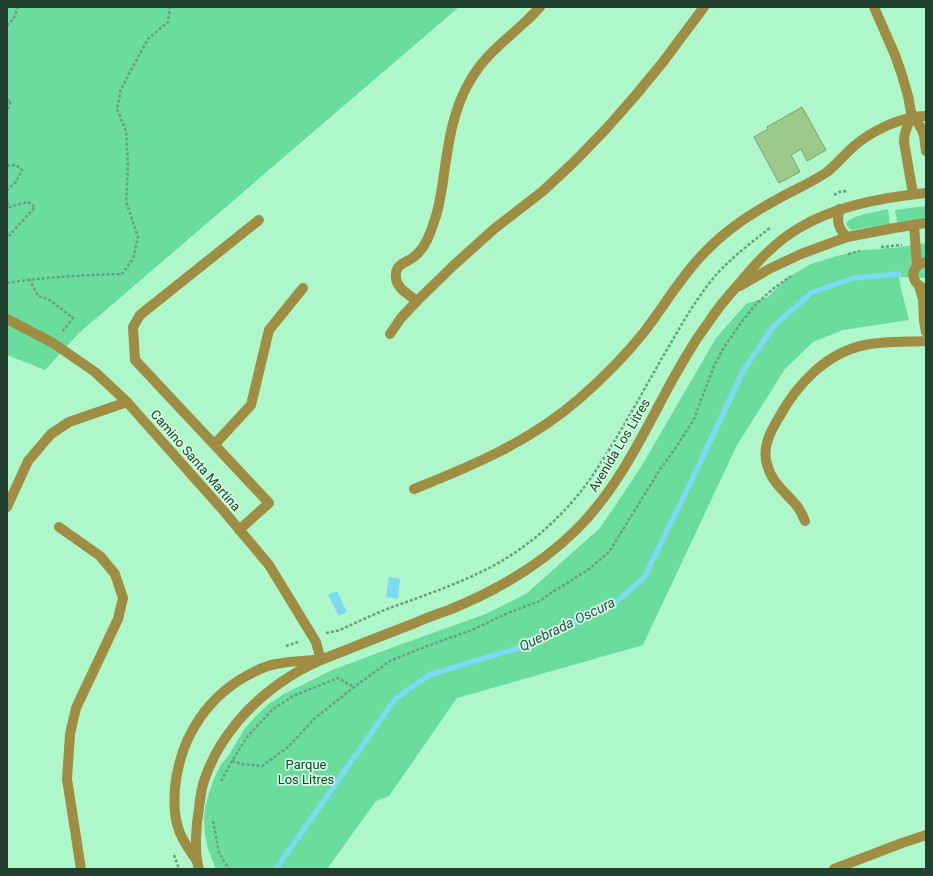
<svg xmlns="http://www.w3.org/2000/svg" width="933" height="876" font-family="Roboto,sans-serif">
  <rect width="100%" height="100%" fill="#aef7ca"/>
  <g fill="#6add9d">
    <polygon points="7,7 459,7 79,333 45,370 7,355"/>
    <polygon points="926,206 926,219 897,222 895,210"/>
    <path d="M888,209L890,224L851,230L847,226L846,223C855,214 876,212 888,209Z"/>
    <polygon points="926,243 926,278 899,277 901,289 909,320 843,330 813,342 785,369 737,445 643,645 457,698 389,796 376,801 327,869 216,869 208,849 205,835 204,821 205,807 209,793 214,779 220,766 229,755 237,741 246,727 257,715 269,704 282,695 332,670 399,645 486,614 526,594 600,528 641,467 716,338 746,304 768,297 787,278 811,264 837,256 863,250 883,249 888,246 889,248 893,248"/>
  </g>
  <g fill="#7ddaf2">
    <polygon points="389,577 400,579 398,599 386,597"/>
    <polygon points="337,591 347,612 339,616 328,595"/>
  </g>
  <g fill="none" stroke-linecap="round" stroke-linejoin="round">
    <polyline stroke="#7ddaf2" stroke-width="5.5" points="276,869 395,699 429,675 528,645 615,603 644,578 699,465 743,371 773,327 811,293 853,278 899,274"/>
  </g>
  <polygon fill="#9dc98b" stroke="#79a368" points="802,107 826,150 807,161 801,149 791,155 800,172 779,183 754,137 768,129 767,127"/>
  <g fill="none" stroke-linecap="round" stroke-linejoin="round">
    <g stroke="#6ca081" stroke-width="2.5" stroke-dasharray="3 2" stroke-linecap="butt">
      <polyline points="7,26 14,18 18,7"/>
      <polyline points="7,100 11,101 7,111"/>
      <polyline points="7,166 16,165 22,170 16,182 7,190"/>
      <polyline points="834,195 839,192 847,191"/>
      <polyline points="7,202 9,207 28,202 35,207 7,238"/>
      <polyline points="881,247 902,245"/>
      <polyline points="848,254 860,251"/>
      <polyline points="29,279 38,296 48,299 73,318 62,332"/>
      <path d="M7,283C45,277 83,275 122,274L133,259L138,237L126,201L128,167L126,131L117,109L121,89L148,39L168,22L170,7"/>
      <path d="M326,633C332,632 338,631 344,628C358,622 372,615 387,609C420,597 453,586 485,570C524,551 562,518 588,482C618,439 642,392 669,346C682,324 695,301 711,281C726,262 747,246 766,231L771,227"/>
      <polyline points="286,646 298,642"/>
      <polyline points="232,761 242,764 262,766 288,747 315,718 358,684 390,661 427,646 472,630 508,613 540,601 552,592 564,585 589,569 609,552 659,471 677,446 694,419 714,366 723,349 740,324 756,304 774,288 791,276"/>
      <polyline points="221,781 232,761 247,737 273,709 293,696 338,678 354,687"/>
      <polyline points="213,821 219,853 229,869"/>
      <polyline points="174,855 179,869"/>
    </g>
    <g stroke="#9e8d42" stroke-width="10">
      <polyline points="874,7 895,55 902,75 908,96 912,117 918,123 922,130 924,136 926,151"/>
      <path d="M912,117C907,125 904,132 904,142L913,194"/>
      <path d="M840,209C836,221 838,228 847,237"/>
      <polyline points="914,225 917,265"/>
      <polyline points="740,286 769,269 801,254 847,237 894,228 926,223"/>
      <polyline points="919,286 923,299 924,321 926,332"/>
      <path d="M924,288C909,282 910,265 926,262"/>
      <path d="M417,301C408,294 394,287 396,274C396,263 409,262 415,256C425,248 430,234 434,222C439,209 441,195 443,181C448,146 452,110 471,79C486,54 505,41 525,22C531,17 535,12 540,7"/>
      <polyline points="7,319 53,343 95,372 127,402 222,509 269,565 316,642 321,660"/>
      <polyline points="390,334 401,318 417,301 454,265 494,229 543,191 575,161 606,129 635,96 663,62 704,7"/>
      <polyline points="215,444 251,405 269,330 303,288"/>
      <path d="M414,489C472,466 531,441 579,399C602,379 625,356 644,332C665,305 681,276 705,252C724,232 752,213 776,200C793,190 811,183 827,172C836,165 844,155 853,147C871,131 902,116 926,116"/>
      <polyline points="7,507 28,461 51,434 69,422 127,402"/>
      <path d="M805,521C803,516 800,510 797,506C785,491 772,484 767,464C762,448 770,432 778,419C797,384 826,353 865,345C885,341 906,342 926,341"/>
      <polyline points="59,527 100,556 115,574 123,598 118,619 76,708 70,734 67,779 81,869"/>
      <polyline points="239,530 269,503 135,360 133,327 140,315 259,220"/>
      <path d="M197,861C190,850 181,840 178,827C174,815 174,800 175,788C180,736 209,693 256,671C262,668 270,665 276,664C289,661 303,661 315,660"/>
      <path d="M199,869C194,853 196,825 199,808C200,799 201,790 204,781C218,738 251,701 289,677C299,670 310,665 321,660C353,647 384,635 415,623C426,618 437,614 449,610C496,591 541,565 577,529C617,489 642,437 668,388C680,366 693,343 708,323C717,309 727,297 738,285C756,263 775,242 799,228C835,206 885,197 926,193"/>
      <polyline points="834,869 902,843 926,835"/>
    </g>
  </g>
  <g text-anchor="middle" stroke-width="3.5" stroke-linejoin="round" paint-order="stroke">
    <g font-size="13" fill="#213f2e" stroke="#d2fde1">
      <text transform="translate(619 445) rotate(-59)" y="5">Avenida Los Litres</text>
      <text transform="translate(196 460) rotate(49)" y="5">Camino Santa Martina</text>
    </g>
    <g font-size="13" fill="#124a2e" stroke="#d2fde1">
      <text x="306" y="769">Parque<tspan x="306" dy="15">Los Litres</tspan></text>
    </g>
    <g font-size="14" font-style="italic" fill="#314e57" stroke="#d2fde1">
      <text transform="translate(567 624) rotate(-26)" y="5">Quebrada Oscura</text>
    </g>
  </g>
  <rect width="933" height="876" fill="none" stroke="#213f2e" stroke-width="16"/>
</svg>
